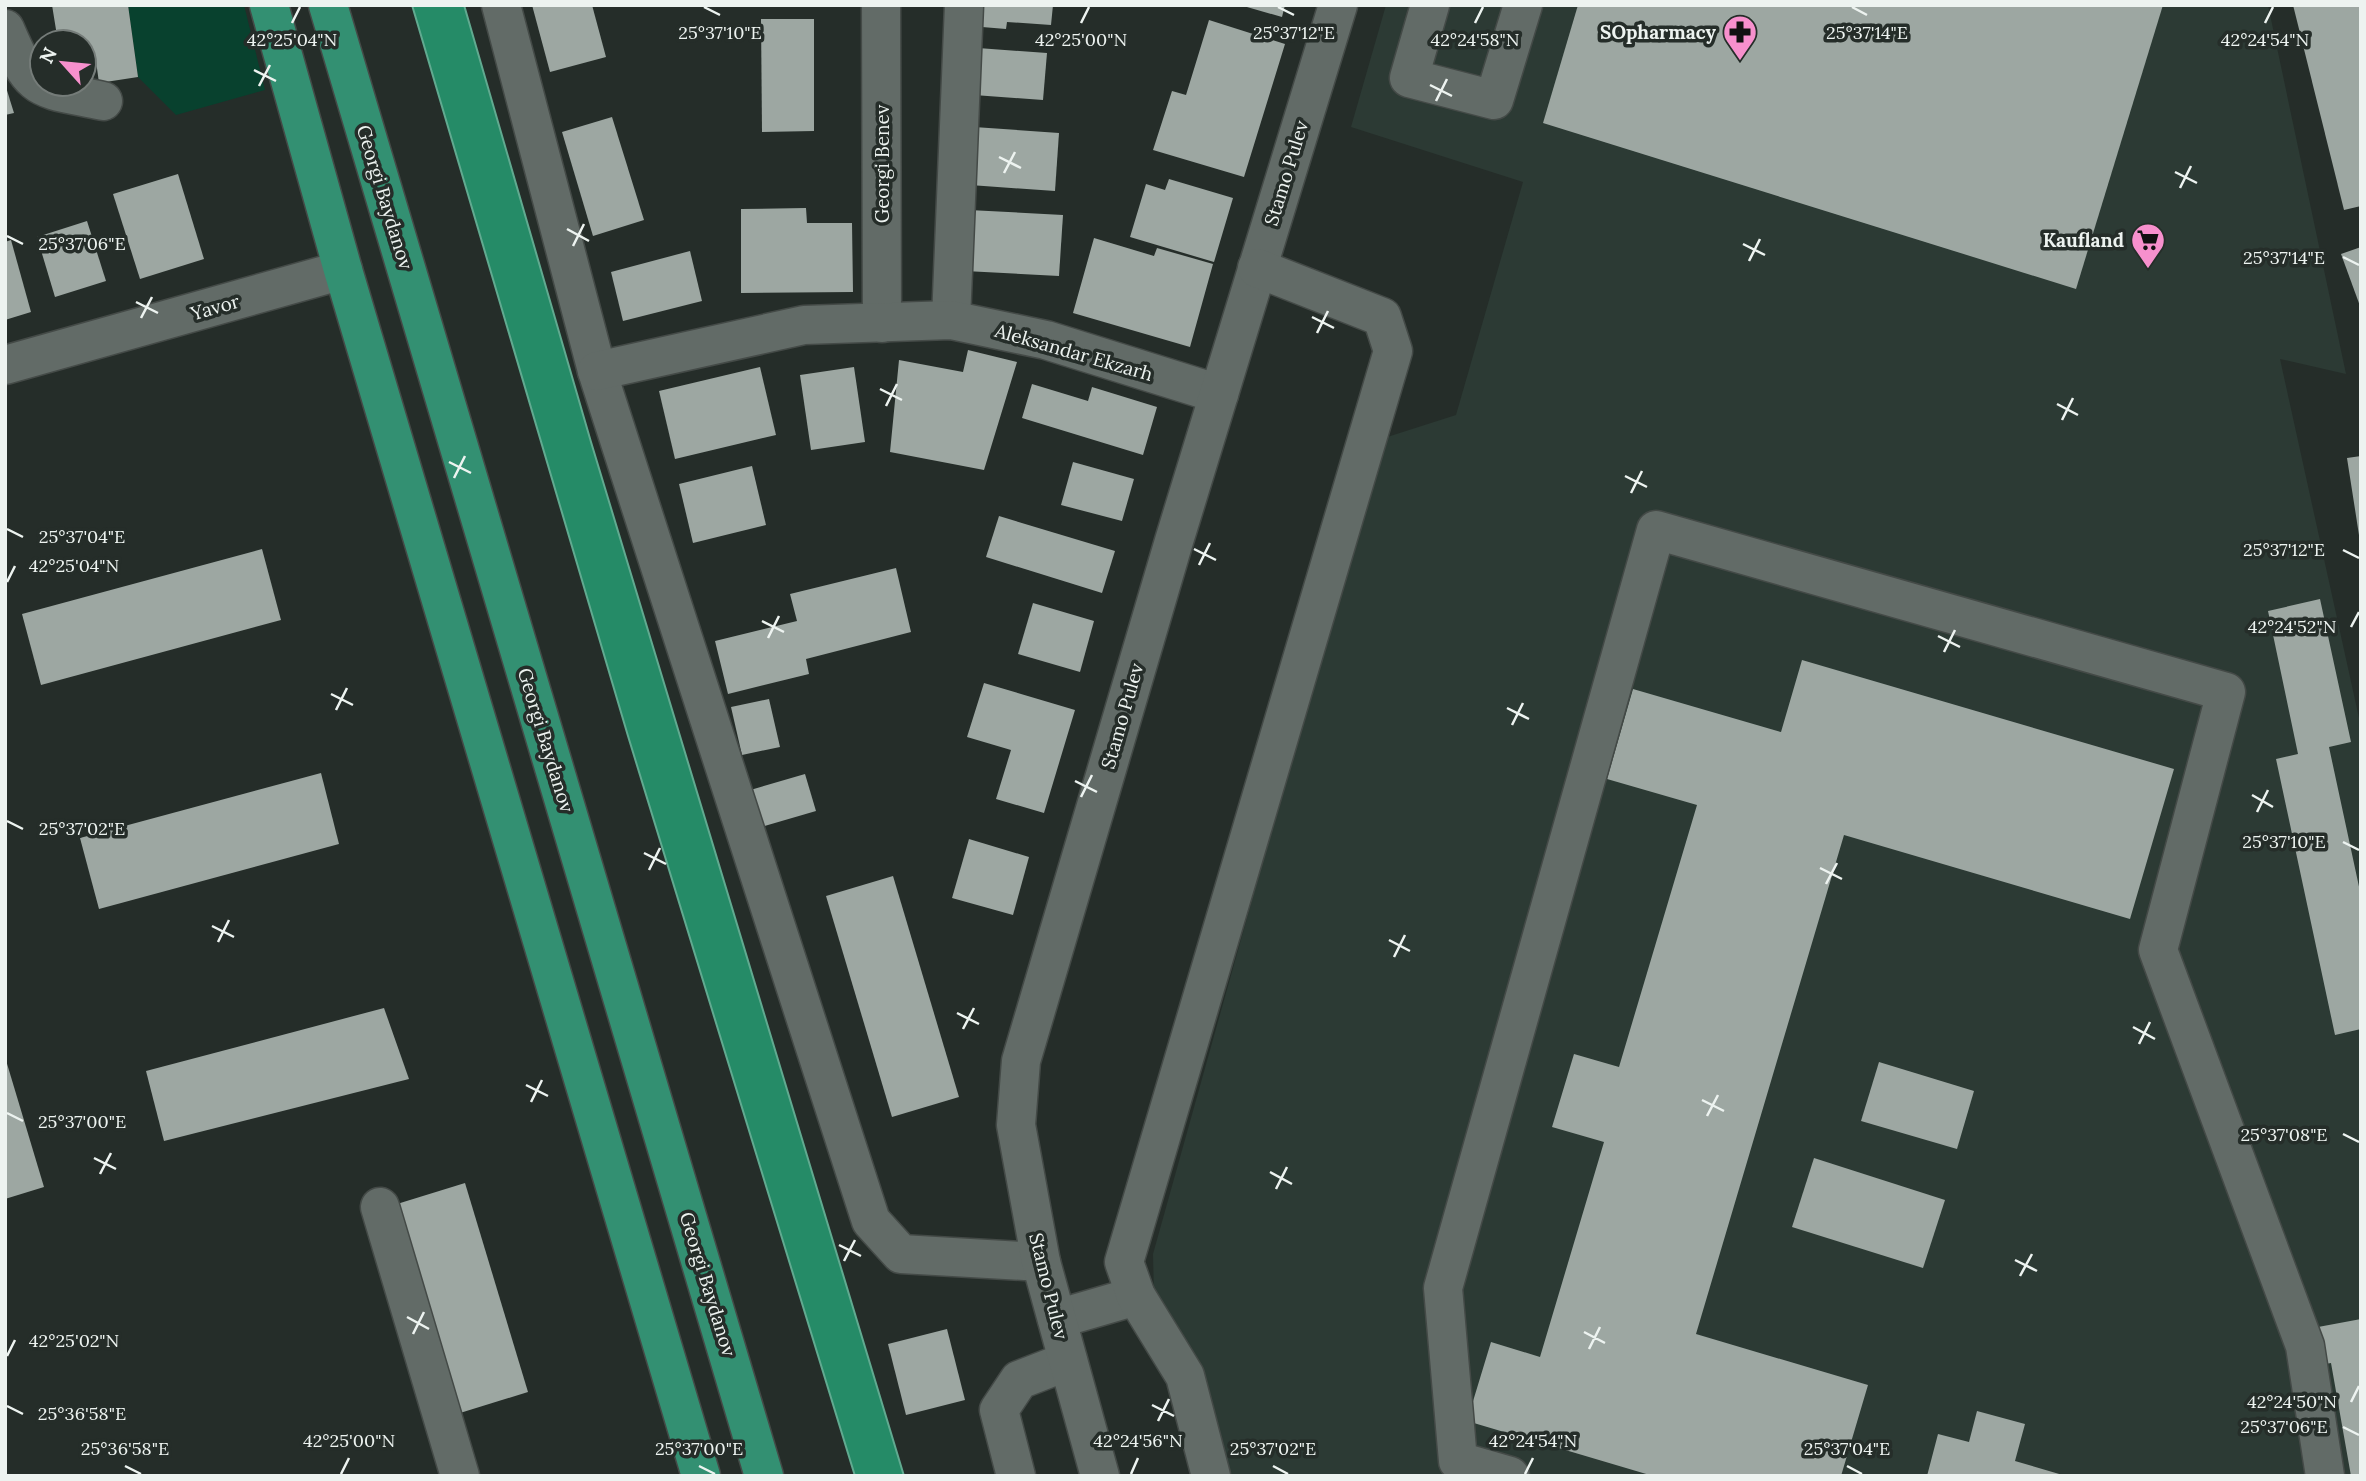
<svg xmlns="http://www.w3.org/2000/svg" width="2366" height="1481" font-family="Lora,serif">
  <rect width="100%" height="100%" fill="#252d29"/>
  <polygon fill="#2c3a34" points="1386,5 2268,5 2346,374 2280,359 2361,727 2361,1476 1228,1476 1154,1296 1153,1254 1381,439 1456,415 1523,182 1351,127"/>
  <polygon fill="#08412e" points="128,5 244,5 265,90 176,115 138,77"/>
  <polygon fill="#258b67" stroke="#61aa90" stroke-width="2" points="412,5 464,5 591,442 904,1476 855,1476 628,736"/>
  <g fill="#9da7a2">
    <polygon points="52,5 128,5 138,77 99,83 96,61 84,63 84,42 58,42"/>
    <polygon points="532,5 592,5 606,57 550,72"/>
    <polygon points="984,5 1053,5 1051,25 1007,22 1006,29 982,27"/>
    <polygon points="1240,5 1285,5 1282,17"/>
    <polygon points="1578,5 2163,5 2076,289 1543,123"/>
    <polygon points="2293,5 2361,5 2361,206 2344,210"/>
    <polygon points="761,19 814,19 814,131 762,132"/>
    <polygon points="1209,20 1285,44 1244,177 1153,150 1172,91 1186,95"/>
    <polygon points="978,48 1047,53 1043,100 974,95"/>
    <polygon points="5,84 14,113 5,115"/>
    <polygon points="612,117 644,220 593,236 562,132"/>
    <polygon points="974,127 1059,133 1055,191 970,185"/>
    <polygon points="178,174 204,259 140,279 113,194"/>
    <polygon points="1169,179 1233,198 1214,262 1130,237 1146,184 1165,190"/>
    <polygon points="806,208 807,223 852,223 853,292 741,293 741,209"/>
    <polygon points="969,210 1063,215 1059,276 965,271"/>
    <polygon points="87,221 106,281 55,297 37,237"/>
    <polygon points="1094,238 1154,256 1157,248 1213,264 1190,347 1073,313"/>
    <polygon points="11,240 31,312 5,320 5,242"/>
    <polygon points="2361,247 2361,306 2360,306 2341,254"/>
    <polygon points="690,251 702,301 623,321 611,272"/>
    <polygon points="968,350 1017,362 984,470 890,452 899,360 963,372"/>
    <polygon points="760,367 776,435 675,459 659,391"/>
    <polygon points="854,367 865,442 811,450 800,375"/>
    <polygon points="1032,384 1088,401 1092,387 1157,407 1143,455 1022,418"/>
    <polygon points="2361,456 2361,534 2359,535 2347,458"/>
    <polygon points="1073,462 1134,479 1122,521 1061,505"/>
    <polygon points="752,466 766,525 693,543 679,484"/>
    <polygon points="999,516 1115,551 1102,593 986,557"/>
    <polygon points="262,549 281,620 41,685 22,614"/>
    <polygon points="896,568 911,632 806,659 809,674 728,694 715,641 797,621 790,594"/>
    <polygon points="2320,599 2351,742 2329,747 2361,896 2361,1029 2335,1035 2276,759 2298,754 2268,611"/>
    <polygon points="1033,603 1094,621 1080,672 1018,654"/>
    <polygon points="1802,660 2174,769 2130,919 1844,835 1696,1334 1868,1385 1841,1476 1653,1476 1467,1421 1491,1342 1540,1357 1604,1142 1552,1127 1574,1054 1619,1067 1697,805 1607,779 1633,689 1781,732"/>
    <polygon points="984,683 1075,710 1044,813 996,799 1011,750 967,737"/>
    <polygon points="769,699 780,747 742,755 731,707"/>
    <polygon points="321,773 339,844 99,909 80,838"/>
    <polygon points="805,774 816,811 758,828 747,791"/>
    <polygon points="969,839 1029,857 1013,915 952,898"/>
    <polygon points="893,876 959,1097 892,1117 826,896"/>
    <polygon points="384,1008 409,1079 164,1141 146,1071"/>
    <polygon points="5,1057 44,1187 5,1199"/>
    <polygon points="1879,1062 1974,1091 1957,1149 1861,1121"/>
    <polygon points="1814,1158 1945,1200 1923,1268 1792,1227"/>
    <polygon points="465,1183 528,1392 460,1413 397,1204"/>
    <polygon points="2361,1319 2361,1476 2351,1476 2331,1363 2309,1367 2302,1330"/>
    <polygon points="947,1329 965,1400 906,1415 888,1344"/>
    <polygon points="1977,1411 2025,1424 2015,1461 2066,1476 1927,1476 1938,1434 1969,1442"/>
  </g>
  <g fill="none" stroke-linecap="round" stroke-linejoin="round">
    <g stroke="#444a47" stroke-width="41">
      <g id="minor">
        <polyline points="501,5 597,371 871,1221 901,1254 1041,1262"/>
        <polyline points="881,5 882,323"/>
        <polyline points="1430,5 1409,78 1494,100 1523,5"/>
        <path d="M5,29C33,94 36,87 103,101"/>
        <polyline points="951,320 964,5"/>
        <polyline points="5,365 343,270"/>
        <polyline points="597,371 804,325 951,320 1046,340 1219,394"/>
        <polyline points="380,1207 460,1476"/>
        <polyline points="1057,1319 1136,1296"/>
        <polyline points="1016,1476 999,1410 1019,1380 1068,1361"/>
        <polyline points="1100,1476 1041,1262 1016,1125 1021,1061 1174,541 1338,5"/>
        <polyline points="1211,1476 1185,1376 1136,1296 1124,1262 1393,351 1382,317 1257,268"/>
        <polyline points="1510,1476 1458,1461 1443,1288 1656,530 2226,692 2158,950 2305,1346 2325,1476"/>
      </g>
    </g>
    <g stroke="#444a47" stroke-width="41">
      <g id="major">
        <polyline points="269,5 343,270 701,1476"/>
        <polyline points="328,5 764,1476"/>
      </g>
    </g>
    <use href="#minor" stroke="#626b67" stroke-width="38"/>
    <use href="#major" stroke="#339072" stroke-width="38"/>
  </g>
  <path fill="none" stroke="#edf3f0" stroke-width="2.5" d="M704,7L720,15M1278,7L1294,15M1852,7L1867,15M292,23L300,7M1081,23L1089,7M1475,23L1483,7M2265,23L2273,7M254,70L276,81M1430,85L1452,96M259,86L270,65M1436,101L1447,79M999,157L1021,168M2175,172L2197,183M1004,173L1015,152M2180,188L2191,166M567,229L589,241M7,236L23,244M1743,244L1765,255M573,246L584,224M2343,257L2359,265M1749,261L1760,239M136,302L158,313M1312,317L1334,328M141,318L152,297M1317,333L1328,311M880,389L902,400M2057,404L2078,415M886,406L897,384M2062,420L2073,398M449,462L471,473M1625,476L1647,487M454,478L465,456M1631,493L1642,471M7,529L23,537M1194,549L1216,560M2343,550L2359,558M1199,565L1210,543M7,582L15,566M762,621L784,632M2351,627L2359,612M1938,636L1960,647M768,638L779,616M1944,652L1955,630M331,694L353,705M1507,708L1529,719M336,710L347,688M1512,725L1523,703M1075,781L1097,792M2252,795L2273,807M1081,797L1092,775M2257,812L2268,790M7,821L23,829M2343,842L2359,850M644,853L666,864M1820,868L1842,879M649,870L660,848M1826,884L1837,863M212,926L234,937M1389,940L1410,951M218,942L229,920M1394,957L1405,935M957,1013L979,1024M2133,1027L2155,1039M963,1029L974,1008M2139,1044L2150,1022M526,1085L548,1096M1702,1100L1724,1111M531,1102L542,1080M7,1113L23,1121M1707,1116L1718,1095M2343,1134L2359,1142M94,1158L116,1169M1270,1172L1292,1184M100,1174L111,1153M1276,1189L1287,1167M839,1245L861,1256M2015,1260L2037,1271M844,1261L855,1240M2020,1276L2032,1254M407,1317L429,1329M1584,1332L1605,1343M413,1334L424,1312M1589,1349L1600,1327M7,1356L15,1340M2351,1402L2359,1386M1152,1405L1174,1416M7,1406L23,1414M1158,1421L1169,1399M2343,1427L2359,1435M125,1466L141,1474M699,1466L715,1474M1273,1466L1288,1474M1847,1466L1862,1474M341,1474L349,1458M1131,1474L1138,1458M1525,1474L1533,1458"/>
  <defs>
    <g id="pharmacy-pin" transform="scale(1.75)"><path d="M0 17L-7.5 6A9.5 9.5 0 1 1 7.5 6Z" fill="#f790cd" stroke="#252d29"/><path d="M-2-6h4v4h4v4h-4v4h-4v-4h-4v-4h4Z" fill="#111"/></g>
    <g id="supermarket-pin" transform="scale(1.75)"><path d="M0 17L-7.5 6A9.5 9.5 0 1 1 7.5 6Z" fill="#f790cd" stroke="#252d29"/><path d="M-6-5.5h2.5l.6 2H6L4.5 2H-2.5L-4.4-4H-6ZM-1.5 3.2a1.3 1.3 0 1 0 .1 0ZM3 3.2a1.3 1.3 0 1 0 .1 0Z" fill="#111"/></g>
  </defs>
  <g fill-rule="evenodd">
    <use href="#pharmacy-pin" x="1740" y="32"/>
    <use href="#supermarket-pin" x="2148" y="240"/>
  </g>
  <g text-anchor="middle" stroke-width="7" stroke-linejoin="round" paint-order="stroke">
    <g font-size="19" font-weight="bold" fill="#edf3f0" stroke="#252d29" text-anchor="end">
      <text x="1716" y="39">SOpharmacy</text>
      <text x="2124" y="247">Kaufland</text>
    </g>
    <g font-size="19" fill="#edf3f0" stroke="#252d29">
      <text transform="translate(882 164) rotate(-90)" y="7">Georgi Benev</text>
      <text transform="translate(1286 173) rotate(-73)" y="7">Stamo Pulev</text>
      <text transform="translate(385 197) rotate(73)" y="7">Georgi Baydanov</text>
      <text transform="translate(215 307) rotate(-16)" y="7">Yavor</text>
      <text transform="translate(1074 352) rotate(16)" y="7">Aleksandar Ekzarh</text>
      <text transform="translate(1122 716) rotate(-74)" y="7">Stamo Pulev</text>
      <text transform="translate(546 740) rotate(73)" y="7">Georgi Baydanov</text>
      <text transform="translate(708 1284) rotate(73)" y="7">Georgi Baydanov</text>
      <text transform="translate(1049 1286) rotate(76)" y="7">Stamo Pulev</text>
    </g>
  </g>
  <g font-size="18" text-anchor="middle" fill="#edf3f0" stroke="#252d29" stroke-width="7" stroke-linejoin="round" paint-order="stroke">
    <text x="720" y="39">25°37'10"E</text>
    <text x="1294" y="39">25°37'12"E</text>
    <text x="1867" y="39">25°37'14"E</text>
    <text x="292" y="46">42°25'04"N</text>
    <text x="1081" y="46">42°25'00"N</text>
    <text x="1475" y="46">42°24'58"N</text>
    <text x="2265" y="46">42°24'54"N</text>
    <text x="82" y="250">25°37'06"E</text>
    <text x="2284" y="264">25°37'14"E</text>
    <text x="82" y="543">25°37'04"E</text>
    <text x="2284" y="556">25°37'12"E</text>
    <text x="74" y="572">42°25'04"N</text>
    <text x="2292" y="633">42°24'52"N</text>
    <text x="82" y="835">25°37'02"E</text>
    <text x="2284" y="848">25°37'10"E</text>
    <text x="82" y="1128">25°37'00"E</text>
    <text x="2284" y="1141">25°37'08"E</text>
    <text x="74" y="1347">42°25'02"N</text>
    <text x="2292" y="1408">42°24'50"N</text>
    <text x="82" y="1420">25°36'58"E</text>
    <text x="2284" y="1433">25°37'06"E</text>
    <text x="349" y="1447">42°25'00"N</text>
    <text x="1138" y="1447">42°24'56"N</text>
    <text x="1533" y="1447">42°24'54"N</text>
    <text x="125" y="1455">25°36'58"E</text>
    <text x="699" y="1455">25°37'00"E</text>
    <text x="1273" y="1455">25°37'02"E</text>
    <text x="1847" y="1455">25°37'04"E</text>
  </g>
  <rect width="2366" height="1481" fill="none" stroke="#edf3f0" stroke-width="14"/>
  <g transform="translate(63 63) rotate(297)"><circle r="33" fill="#252d29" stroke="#757c79" stroke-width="2"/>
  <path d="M0-5L12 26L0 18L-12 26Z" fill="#f790cd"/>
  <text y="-10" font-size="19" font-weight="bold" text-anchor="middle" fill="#edf3f0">N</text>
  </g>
</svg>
